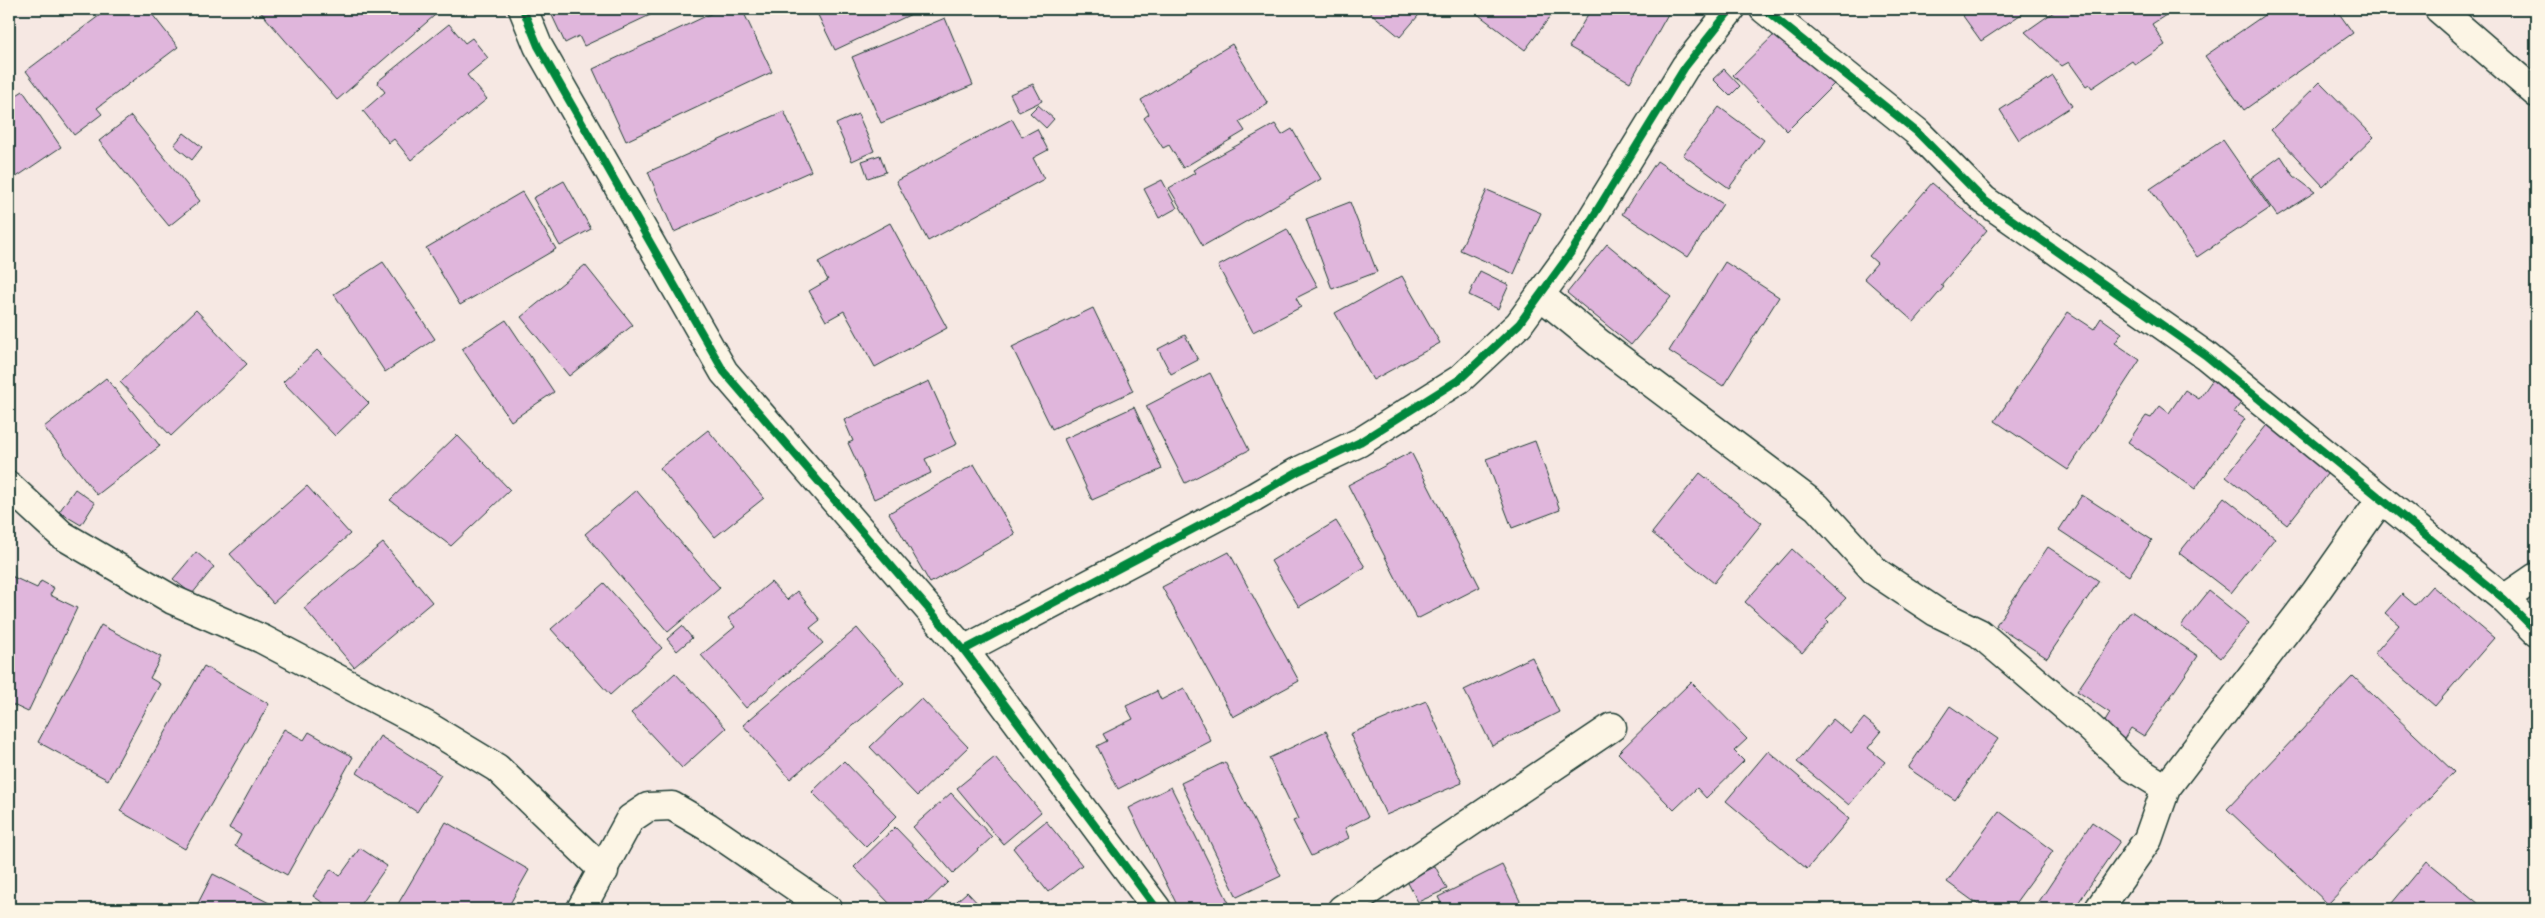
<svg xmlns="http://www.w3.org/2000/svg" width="2545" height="918" font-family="Dekko,sans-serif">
  <rect width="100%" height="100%" fill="#f6e8e3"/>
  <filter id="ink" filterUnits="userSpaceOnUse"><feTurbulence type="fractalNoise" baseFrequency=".02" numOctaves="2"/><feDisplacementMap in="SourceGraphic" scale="10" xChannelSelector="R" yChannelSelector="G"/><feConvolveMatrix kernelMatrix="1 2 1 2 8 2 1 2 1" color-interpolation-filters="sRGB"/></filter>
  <g filter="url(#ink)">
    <g fill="#e0b6dc" stroke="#1f3d34">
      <polygon points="108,9 148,9 178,47 97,108 102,114 74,135 26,71"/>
      <polygon points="258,9 442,9 337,100"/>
      <polygon points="549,9 663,9 584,46 579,36 565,43"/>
      <polygon points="721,9 742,9 772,72 626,141 593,69"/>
      <polygon points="815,9 920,9 920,10 835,50"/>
      <polygon points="1366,9 1424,9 1400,37"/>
      <polygon points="1471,9 1556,9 1525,50"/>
      <polygon points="1591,9 1659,9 1668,14 1630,82 1569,47"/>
      <polygon points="1958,9 2029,9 1981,41"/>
      <polygon points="2058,9 2161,9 2166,15 2152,24 2165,45 2135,65 2132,61 2092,88 2089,84 2086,86 2069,62 2062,66 2025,32"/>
      <polygon points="2273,9 2336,9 2353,33 2244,110 2205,56"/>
      <polygon points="945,18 973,85 881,123 852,57"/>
      <polygon points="449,24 465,43 472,38 488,58 467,75 487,99 411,160 394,139 389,143 363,111 385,92 377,82"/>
      <polygon points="1780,29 1834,84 1787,131 1733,75"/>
      <polygon points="1232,44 1268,104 1239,122 1245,131 1183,168 1169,145 1163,148 1144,118 1149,114 1141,100"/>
      <polygon points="1724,69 1740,86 1730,96 1713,79"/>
      <polygon points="2053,76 2072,106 2019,140 2000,110"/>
      <polygon points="2320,82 2374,137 2323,186 2271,130"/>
      <polygon points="1033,84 1042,101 1019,112 1010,94"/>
      <polygon points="23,91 61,147 9,182 9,100"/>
      <polygon points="1038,105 1054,119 1046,128 1030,113"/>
      <polygon points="1719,107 1764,140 1729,188 1683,155"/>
      <polygon points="784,111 811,171 674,232 648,172"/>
      <polygon points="858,114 874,151 852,161 836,124"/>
      <polygon points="131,116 200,201 169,226 99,141"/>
      <polygon points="1012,119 1022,137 1037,129 1048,150 1033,158 1044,179 928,241 896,181"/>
      <polygon points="1275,124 1282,135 1292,129 1321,179 1203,246 1169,188 1195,173 1193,170"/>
      <polygon points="184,133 202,147 192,160 174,145"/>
      <polygon points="2223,140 2270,208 2197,257 2150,189"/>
      <polygon points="880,155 886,172 868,178 862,161"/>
      <polygon points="2281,156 2294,176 2315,192 2277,216 2251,178"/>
      <polygon points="1657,161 1723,204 1688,257 1622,214"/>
      <polygon points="1162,180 1177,208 1159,218 1144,189"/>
      <polygon points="564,181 591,229 560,246 533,198"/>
      <polygon points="1932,183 1987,230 1941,285 1944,287 1914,322 1864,278 1877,263 1869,256"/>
      <polygon points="1487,190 1541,213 1514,274 1460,250"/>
      <polygon points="522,192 556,249 460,305 426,248"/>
      <polygon points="1350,202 1377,272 1332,289 1306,219"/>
      <polygon points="890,223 947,328 875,367 844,311 826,321 809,291 828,280 818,262"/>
      <polygon points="1287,229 1318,287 1296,298 1301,307 1253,332 1218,266"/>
      <polygon points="1607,244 1671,297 1631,345 1567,293"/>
      <polygon points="383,262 435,339 385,372 334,294"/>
      <polygon points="1725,262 1779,297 1723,386 1669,351"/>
      <polygon points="585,265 633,325 569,376 521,317"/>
      <polygon points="1480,271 1509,285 1498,309 1469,295"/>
      <polygon points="1402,276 1440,343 1373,380 1335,313"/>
      <polygon points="1093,308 1133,391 1052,429 1012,347"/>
      <polygon points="196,310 247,364 171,436 120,382"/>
      <polygon points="2068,312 2094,329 2101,318 2122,333 2115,343 2140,360 2068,470 1995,421"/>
      <polygon points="506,320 554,392 511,421 462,349"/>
      <polygon points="1185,335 1198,360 1171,374 1158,349"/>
      <polygon points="317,350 369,403 335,436 283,382"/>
      <polygon points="1210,373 1249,450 1185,483 1146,406"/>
      <polygon points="106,378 160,446 97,495 44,427"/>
      <polygon points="2213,379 2243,400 2234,412 2245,419 2195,489 2128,442 2146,416 2151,418 2160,406 2169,413 2185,390 2199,399"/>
      <polygon points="929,381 957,444 925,459 931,473 874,499 848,443 853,441 844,420"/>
      <polygon points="1134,407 1162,469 1092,500 1064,439"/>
      <polygon points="2270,421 2331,469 2287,525 2226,476"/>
      <polygon points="708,430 764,498 715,537 660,468"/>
      <polygon points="457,435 510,490 451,546 390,500"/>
      <polygon points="1535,441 1560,510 1512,528 1486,459"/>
      <polygon points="1411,452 1480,587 1417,619 1348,485"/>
      <polygon points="974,464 1015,534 930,583 889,513"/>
      <polygon points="1700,473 1762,523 1714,583 1652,533"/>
      <polygon points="307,486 350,534 273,603 230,554"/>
      <polygon points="75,489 95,503 81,525 59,512"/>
      <polygon points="636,490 720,588 668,632 585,534"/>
      <polygon points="2082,495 2152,540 2129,576 2059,530"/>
      <polygon points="2224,497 2275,538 2231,593 2179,553"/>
      <polygon points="1336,521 1365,567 1299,607 1271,561"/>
      <polygon points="383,543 432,602 354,667 304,608"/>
      <polygon points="2048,547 2099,581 2047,658 1996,625"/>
      <polygon points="1792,549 1846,598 1826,619 1829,622 1802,653 1745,602"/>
      <polygon points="196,552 214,567 192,594 173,579"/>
      <polygon points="1229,552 1299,681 1233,717 1162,587"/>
      <polygon points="9,575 37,588 41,581 54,588 50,595 77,608 28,712 9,703"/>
      <polygon points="771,582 787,600 797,591 820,620 810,628 823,643 746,708 701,655 735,627 728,618"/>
      <polygon points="604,583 662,648 610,695 551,629"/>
      <polygon points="2432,586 2494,638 2435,706 2374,654 2399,625 2385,613 2402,594 2415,605"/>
      <polygon points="2209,591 2249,623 2221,658 2181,626"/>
      <polygon points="2131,611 2198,656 2144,736 2131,728 2124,739 2103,725 2110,713 2077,691"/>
      <polygon points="101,625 161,657 150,678 160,684 108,780 38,742"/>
      <polygon points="682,626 692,638 677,651 667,639"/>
      <polygon points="857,628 904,683 790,779 743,725"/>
      <polygon points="1532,657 1559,712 1492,746 1464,690"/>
      <polygon points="204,666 269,704 185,849 120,811"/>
      <polygon points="675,673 726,728 682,768 631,713"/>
      <polygon points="2353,676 2454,772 2328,904 2227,809"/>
      <polygon points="1691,682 1747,739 1734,751 1744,761 1706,798 1697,788 1674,810 1618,753"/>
      <polygon points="1184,688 1211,741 1118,789 1097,746 1107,741 1103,734 1133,719 1126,706 1157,691 1161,700"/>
      <polygon points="921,698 968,747 917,796 870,747"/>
      <polygon points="1426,701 1462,783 1386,815 1350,734"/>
      <polygon points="1950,706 1998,739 1955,800 1908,768"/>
      <polygon points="1864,718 1881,732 1868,748 1885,762 1849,805 1797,762 1833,719 1851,734"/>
      <polygon points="284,729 304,740 309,732 353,757 287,875 235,846 241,835 229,828"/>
      <polygon points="1326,731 1368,817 1345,828 1349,838 1311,856 1293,821 1298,819 1269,758"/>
      <polygon points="380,736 441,775 417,812 357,773"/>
      <polygon points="1768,751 1849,819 1807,869 1726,801"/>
      <polygon points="995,757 1041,812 1003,844 957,788"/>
      <polygon points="844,761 897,816 866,847 812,792"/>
      <polygon points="1225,762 1281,876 1237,897 1181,783"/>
      <polygon points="1171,787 1229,903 1216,909 1179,909 1129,808"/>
      <polygon points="951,793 992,837 953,873 913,827"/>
      <polygon points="1999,811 2053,851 2011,909 1984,909 1947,882"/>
      <polygon points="1046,821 1082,865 1048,892 1013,848"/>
      <polygon points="446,822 529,870 507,909 395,909"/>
      <polygon points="2092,822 2120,841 2074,909 2034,909"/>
      <polygon points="895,827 948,882 920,909 895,909 854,867"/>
      <polygon points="360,848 387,866 357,909 332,909 313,896 331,869 340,876"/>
      <polygon points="2427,861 2485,909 2387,909"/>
      <polygon points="1502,865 1524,909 1444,909 1438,897"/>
      <polygon points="1435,866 1447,889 1418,902 1407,881"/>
      <polygon points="213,874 275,906 273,909 195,909"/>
      <polygon points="967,892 983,909 948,909"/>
    </g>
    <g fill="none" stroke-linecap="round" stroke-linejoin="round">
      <g stroke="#1f3d34" stroke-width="31">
        <g id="minor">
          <polyline points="523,9 538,46 724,372 964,650 1157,909"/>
          <polyline points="1764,9 1917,132 1984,200 2205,355 2504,599 2536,631"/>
          <polyline points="2439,9 2536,93"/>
          <polyline points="1540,295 1600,344 1817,507 1876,572 1936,612 1979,633 2087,725 2132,767 2166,788"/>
          <polyline points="9,486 62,535 173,600 262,639 429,727 497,768 604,871"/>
          <polyline points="2504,599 2536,577"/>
          <polyline points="964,650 1254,497 1297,472 1360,442 1460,379 1519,324 1572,251 1685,67 1731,9"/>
          <polyline points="581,909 630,819 648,807 672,806 708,827 828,909"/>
          <polyline points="1342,909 1612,727"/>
          <polyline points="2099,909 2148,839 2166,788 2315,593 2381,499"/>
        </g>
      </g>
      <use href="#minor" stroke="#fcf5e5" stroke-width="28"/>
      <g stroke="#fcf5e5" stroke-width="11">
        <g id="cycleway">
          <polyline points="523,9 538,46 724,372 964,650 1157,909"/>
          <polyline points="1764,9 1917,132 1984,200 2205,355 2504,599 2536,631"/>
          <polyline points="964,650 1254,497 1297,472 1360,442 1460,379 1519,324 1572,251 1685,67 1731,9"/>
        </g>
      </g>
      <use href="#cycleway" stroke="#00873e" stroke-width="8"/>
    </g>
  </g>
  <rect width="2545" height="918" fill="none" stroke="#fcf5e5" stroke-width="30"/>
  <rect x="15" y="15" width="2515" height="888" fill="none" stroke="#1f3d34" stroke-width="2" filter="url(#ink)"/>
</svg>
